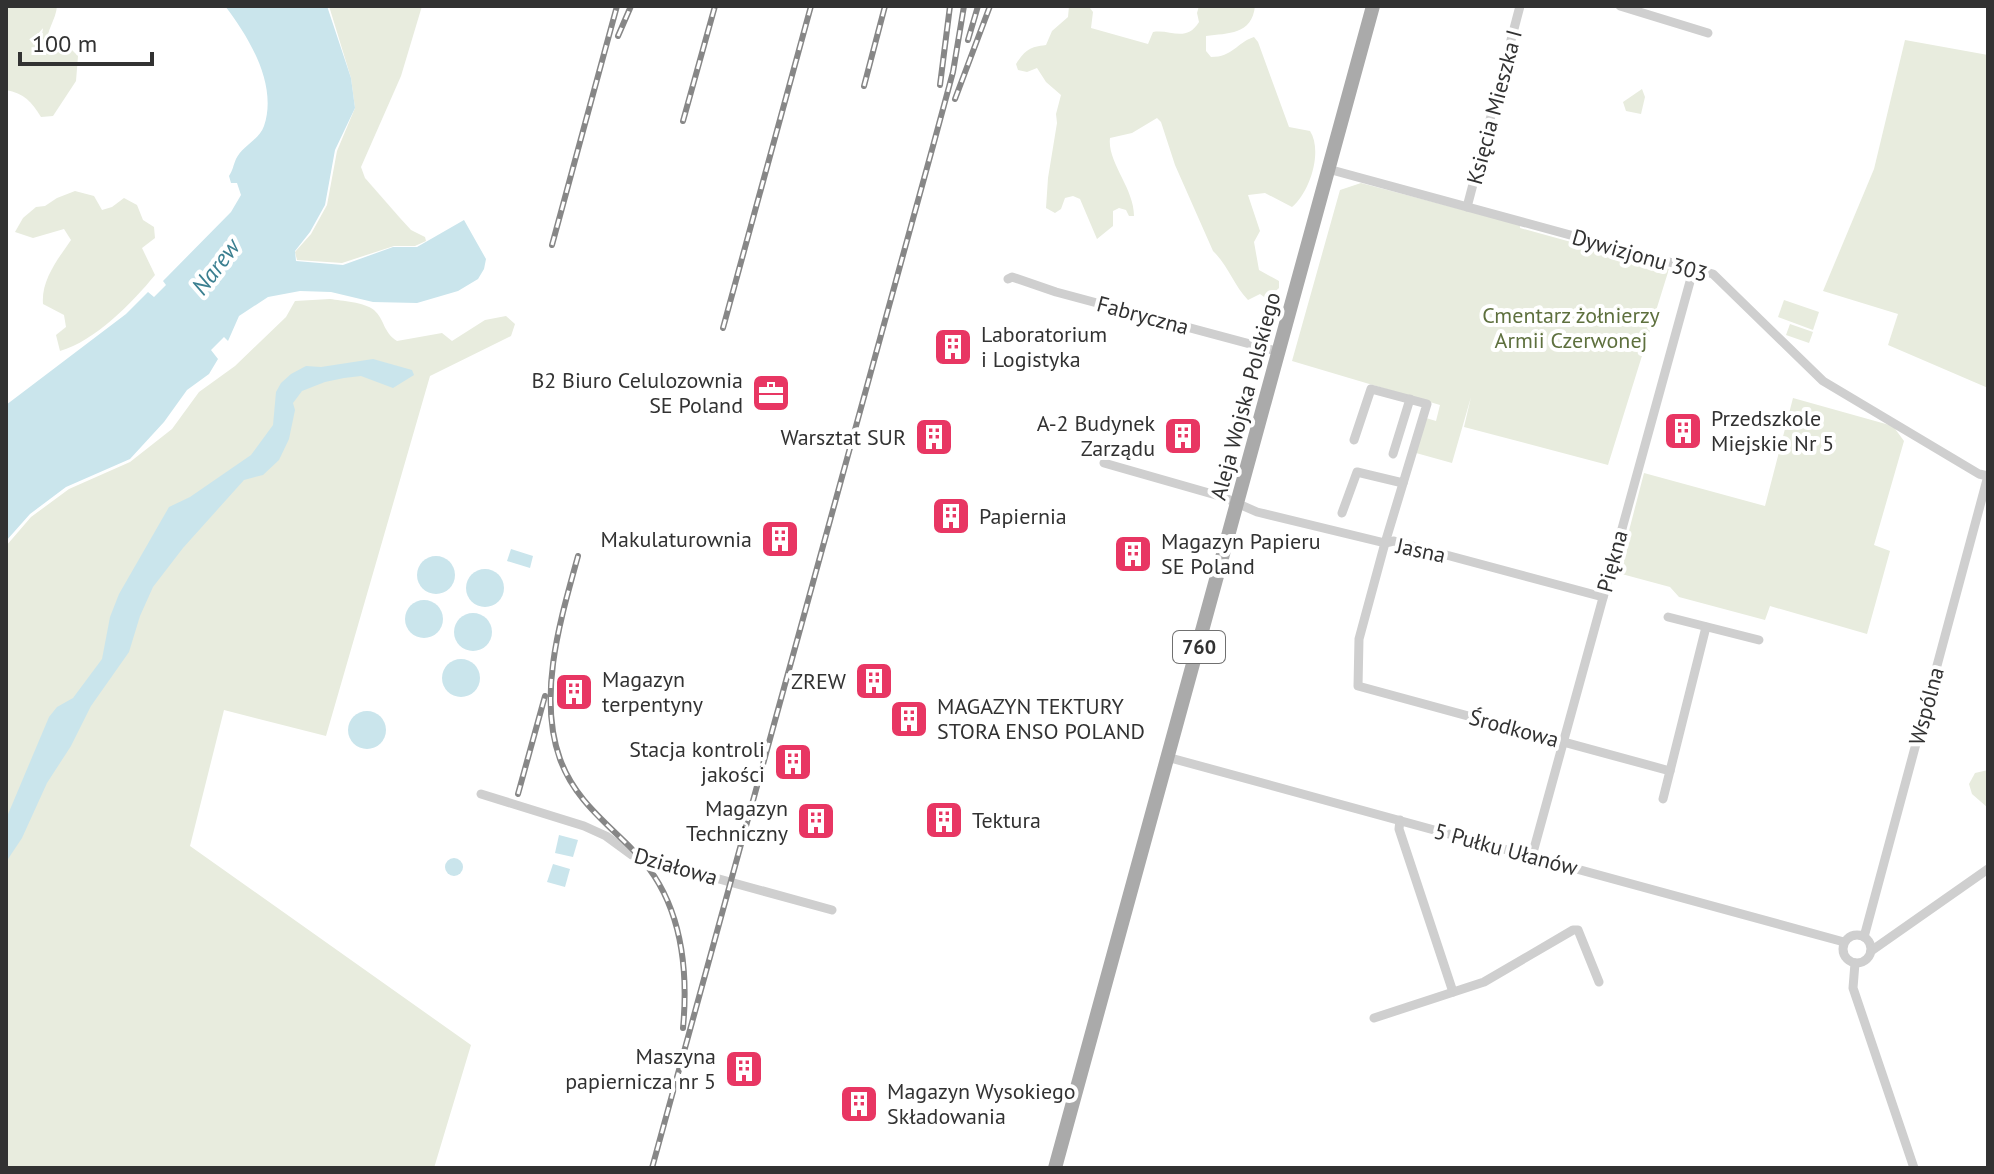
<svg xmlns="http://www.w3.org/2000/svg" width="1994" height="1174" font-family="'PT Sans',sans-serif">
  <rect width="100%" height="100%" fill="#fff"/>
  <g fill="#e8ecde">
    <path d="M6,6H57C56,20 46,30 47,45L56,49L68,46L78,56L76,81L53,116L41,117C32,102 24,93 6,90Z"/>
    <polygon points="329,6 422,6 401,76 361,167 365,178 400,218 411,230 425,237 426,241 415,246 394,246 342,263 297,260 295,252 311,234 327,205 337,151 355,108 351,78"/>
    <path d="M1069,6L1090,8L1093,12L1091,28L1148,44L1153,32C1171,29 1186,43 1199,22L1197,13L1199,6H1255C1252,35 1228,33 1206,36V51L1211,57C1233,57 1236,43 1254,37L1258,42L1289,127L1310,131C1323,151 1310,192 1292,207L1265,193L1248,195L1260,231L1254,242L1259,270L1279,281V288L1267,299L1260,294L1248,300C1234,286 1228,265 1213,251L1175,165L1161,122L1157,118L1132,133L1110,138C1107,162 1134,188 1134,216H1129L1126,210L1119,208L1113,211V226L1097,239L1080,199L1073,196L1065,198L1061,209L1055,213L1046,208L1048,178L1057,123L1056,114L1061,95L1046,82L1037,68L1027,72L1018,70L1016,64C1026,49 1030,47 1046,45L1052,31L1068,17Z"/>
    <polygon points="1905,40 1988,55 1988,388 1888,345 1898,314 1823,291 1874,169"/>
    <polygon points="1642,89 1645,97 1641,114 1626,111 1623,102"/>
    <polygon points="1361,183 1520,225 1520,228 1669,269 1608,465 1464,427 1471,397 1452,463 1416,453 1426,418 1436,421 1440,405 1292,361 1340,190"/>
    <path d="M75,191L94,196L102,210L112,207L124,198L137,205L143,220L154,227L155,238L142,248L155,275C132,303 95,341 60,351L56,335L66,327L64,315L43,304C41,280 58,259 71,240L64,229L33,238L15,232L23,218L36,207L45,206L57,198Z"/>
    <path d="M330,299C342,301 364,302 374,310C385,320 383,332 397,341L442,333L452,341L485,320L506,316L515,324L511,336L430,376L326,736L224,710L190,846L471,1045L434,1168H6V546L31,517L69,489L130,462L172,429L199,392L235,366L286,317L295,301Z"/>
    <polygon points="1784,300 1819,312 1813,330 1778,317"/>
    <polygon points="1790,324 1813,332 1809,343 1786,335"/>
    <polygon points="1793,398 1893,426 1904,441 1874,545 1890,551 1867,634 1770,606 1765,620 1679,597 1670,587 1618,573 1644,473 1765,506"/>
    <polygon points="1988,770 1988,808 1972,794 1969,784 1975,773"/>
  </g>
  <g fill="#cae5ec">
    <path d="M225,6H327L351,78L355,108L335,150L325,205L310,232L295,251L296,261L343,265L393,247H417L464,220L486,259L484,269L478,279L458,291L417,303L373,302L331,292L300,291L268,297L239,316L228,341L224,337L211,350L218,359L209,374L187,390L164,422L130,459L66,487L30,514L6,541V405L126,314L148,292L154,297L166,285L163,281L231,212L241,195L237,183H231L229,176C233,170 233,166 236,159C242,146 259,140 264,126C278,85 249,37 225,6Z"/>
    <polygon points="373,359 412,370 414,375 393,388 361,376 344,378 325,382 302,391 293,403 295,410 289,439 279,460 263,475 244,480 183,548 153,587 140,616 129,652 91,706 71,746 47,783 22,838 6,862 6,819 49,717 57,707 73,698 102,659 110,617 119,594 169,507 190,497 251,455 273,425 276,392 281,383 291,374 306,366 321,367"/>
    <polygon points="511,549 533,556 530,568 507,561"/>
    <circle cx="436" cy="575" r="19"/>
    <circle cx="485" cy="588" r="19"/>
    <circle cx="424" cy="619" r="19"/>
    <circle cx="473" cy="632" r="19"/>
    <circle cx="461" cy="678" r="19"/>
    <circle cx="367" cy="730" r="19"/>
    <polygon points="559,835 578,840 573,857 555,853"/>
    <circle cx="454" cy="867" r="9"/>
    <polygon points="553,864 570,869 565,887 547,882"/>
  </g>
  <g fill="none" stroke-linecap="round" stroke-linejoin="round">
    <g stroke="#cfcfcf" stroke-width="9">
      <polyline points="1620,6 1708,33"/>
      <polyline points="1328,169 1713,274 1823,381 1979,474 1988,476"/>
      <polyline points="1467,207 1520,6"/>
      <polyline points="1008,279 1012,277 1056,292 1280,352"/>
      <polyline points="1354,440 1371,389 1427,404 1385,543 1359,639 1358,686 1670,771"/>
      <polyline points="1393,454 1410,399"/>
      <polyline points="1104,463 1223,497 1257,512 1385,543 1394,541 1603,597"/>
      <polyline points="1342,513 1357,472 1403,483"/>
      <polyline points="1668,617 1759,640"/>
      <polyline points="1167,757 1844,942"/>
      <polyline points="481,794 584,826 606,836 632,855 832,910"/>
      <polyline points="1663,799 1706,627"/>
      <polyline points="1400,820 1399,829 1453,992"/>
      <polyline points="1532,856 1694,267"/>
      <circle cx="1857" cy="949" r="14"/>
      <polyline points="1864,937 1988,476"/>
      <polyline points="1871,951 1988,869"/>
      <polyline points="1855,963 1853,988 1914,1168"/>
      <polyline points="1374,1018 1484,982 1573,930 1578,930 1599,982"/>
    </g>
    <polyline stroke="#aaa" stroke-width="14" points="1055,1168 1373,6"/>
    <g stroke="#878787" stroke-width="6">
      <g id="rail">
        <polyline points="618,36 631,6"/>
        <polyline points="968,40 978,6"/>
        <polyline points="940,85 950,6"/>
        <polyline points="864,86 885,6"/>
        <polyline points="955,99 990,6"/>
        <polyline points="683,121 715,6"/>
        <polyline points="552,245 617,6"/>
        <polyline points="723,328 811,6"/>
        <path d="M578,556C561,618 537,695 560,759C574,798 603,820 631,848C680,895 689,963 683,1028"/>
        <polyline points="518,794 545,696"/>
        <polyline points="652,1168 933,146 953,72 964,6"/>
      </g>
    </g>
    <use href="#rail" stroke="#fff" stroke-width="3" stroke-dasharray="9" stroke-linecap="butt"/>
  </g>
  <defs>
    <g id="building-square" transform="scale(2)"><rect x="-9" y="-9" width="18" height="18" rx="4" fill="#e83663" stroke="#fff"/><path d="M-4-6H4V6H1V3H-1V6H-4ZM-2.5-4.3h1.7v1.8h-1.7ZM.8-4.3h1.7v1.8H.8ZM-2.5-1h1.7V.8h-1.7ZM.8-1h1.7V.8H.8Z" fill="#fff"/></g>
    <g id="office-square" transform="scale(2)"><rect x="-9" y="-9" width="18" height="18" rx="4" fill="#e83663" stroke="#fff"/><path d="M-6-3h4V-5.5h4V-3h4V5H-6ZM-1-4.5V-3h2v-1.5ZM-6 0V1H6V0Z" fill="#fff"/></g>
  </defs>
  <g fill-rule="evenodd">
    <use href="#building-square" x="953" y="347"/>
    <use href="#office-square" x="771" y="393"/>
    <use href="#building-square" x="1683" y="431"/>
    <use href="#building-square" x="1183" y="436"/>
    <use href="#building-square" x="934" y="437"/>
    <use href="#building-square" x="951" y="516"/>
    <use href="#building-square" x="780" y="539"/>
    <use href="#building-square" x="1133" y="554"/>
    <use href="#building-square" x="874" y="681"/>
    <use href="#building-square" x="574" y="692"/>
    <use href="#building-square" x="909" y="719"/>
    <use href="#building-square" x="793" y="762"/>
    <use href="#building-square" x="944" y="820"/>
    <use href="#building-square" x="816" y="821"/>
    <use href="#building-square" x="744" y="1069"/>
    <use href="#building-square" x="859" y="1104"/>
  </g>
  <g text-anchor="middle" stroke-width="8" stroke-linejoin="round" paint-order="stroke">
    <rect fill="#fff" stroke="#707070" stroke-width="2" x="1173" y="631" width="52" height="32" rx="6"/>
    <g font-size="20" font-weight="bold" fill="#323232">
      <text x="1199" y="654">760</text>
    </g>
    <g font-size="22" fill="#323232" stroke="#fff">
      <text transform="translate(1494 107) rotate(-75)" y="8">Księcia Mieszka I</text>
      <text transform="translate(1640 255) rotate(16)" y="8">Dywizjonu 303</text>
      <text transform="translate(1143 315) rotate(15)" y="8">Fabryczna</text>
      <text transform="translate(1245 396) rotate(-75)" y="8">Aleja Wojska Polskiego</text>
      <text transform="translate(1421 550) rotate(12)" y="8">Jasna</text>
      <text transform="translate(1612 561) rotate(-75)" y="8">Piękna</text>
      <text transform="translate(1926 706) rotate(-75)" y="8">Wspólna</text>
      <text transform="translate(1514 728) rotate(15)" y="8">Środkowa</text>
      <text transform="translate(1506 849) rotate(15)" y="8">5 Pułku Ułanów</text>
      <text transform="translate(676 866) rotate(16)" y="8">Działowa</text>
    </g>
    <g font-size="22" fill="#5e703e" stroke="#fff">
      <text x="1571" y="323">Cmentarz żołnierzy<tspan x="1571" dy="25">Armii Czerwonej</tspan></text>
    </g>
    <g font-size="22" fill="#323232" stroke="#fff" text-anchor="start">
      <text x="981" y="342">Laboratorium<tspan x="981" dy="25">i Logistyka</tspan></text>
      <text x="743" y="388" text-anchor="end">B2 Biuro Celulozownia<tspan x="743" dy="25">SE Poland</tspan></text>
      <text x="1711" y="426">Przedszkole<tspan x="1711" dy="25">Miejskie Nr 5</tspan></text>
      <text x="1155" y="431" text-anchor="end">A-2 Budynek<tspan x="1155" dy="25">Zarządu</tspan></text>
      <text x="906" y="445" text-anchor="end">Warsztat SUR</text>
      <text x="979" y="524">Papiernia</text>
      <text x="752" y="547" text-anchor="end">Makulaturownia</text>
      <text x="1161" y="549">Magazyn Papieru<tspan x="1161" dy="25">SE Poland</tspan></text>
      <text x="602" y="687">Magazyn<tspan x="602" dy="25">terpentyny</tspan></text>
      <text x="846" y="689" text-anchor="end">ZREW</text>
      <text x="937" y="714">MAGAZYN TEKTURY<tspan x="937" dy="25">STORA ENSO POLAND</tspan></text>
      <text x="765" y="757" text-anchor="end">Stacja kontroli<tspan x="765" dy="25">jakości</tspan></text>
      <text x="788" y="816" text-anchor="end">Magazyn<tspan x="788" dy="25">Techniczny</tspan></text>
      <text x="972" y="828">Tektura</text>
      <text x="716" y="1064" text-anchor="end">Maszyna<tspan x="716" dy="25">papiernicza nr 5</tspan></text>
      <text x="887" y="1099">Magazyn Wysokiego<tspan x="887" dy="25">Składowania</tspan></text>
    </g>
    <g font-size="24" font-style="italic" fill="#3b7f90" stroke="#fff">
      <text transform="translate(216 267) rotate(-53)" y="8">Narew</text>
    </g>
  </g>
  <rect width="1994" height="1174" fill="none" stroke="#323232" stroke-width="16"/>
  <path d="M20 52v12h132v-12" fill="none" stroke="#323232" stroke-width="4"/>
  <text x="32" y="52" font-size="24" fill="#323232" stroke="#ffffff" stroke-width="6" paint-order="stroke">100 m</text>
</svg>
